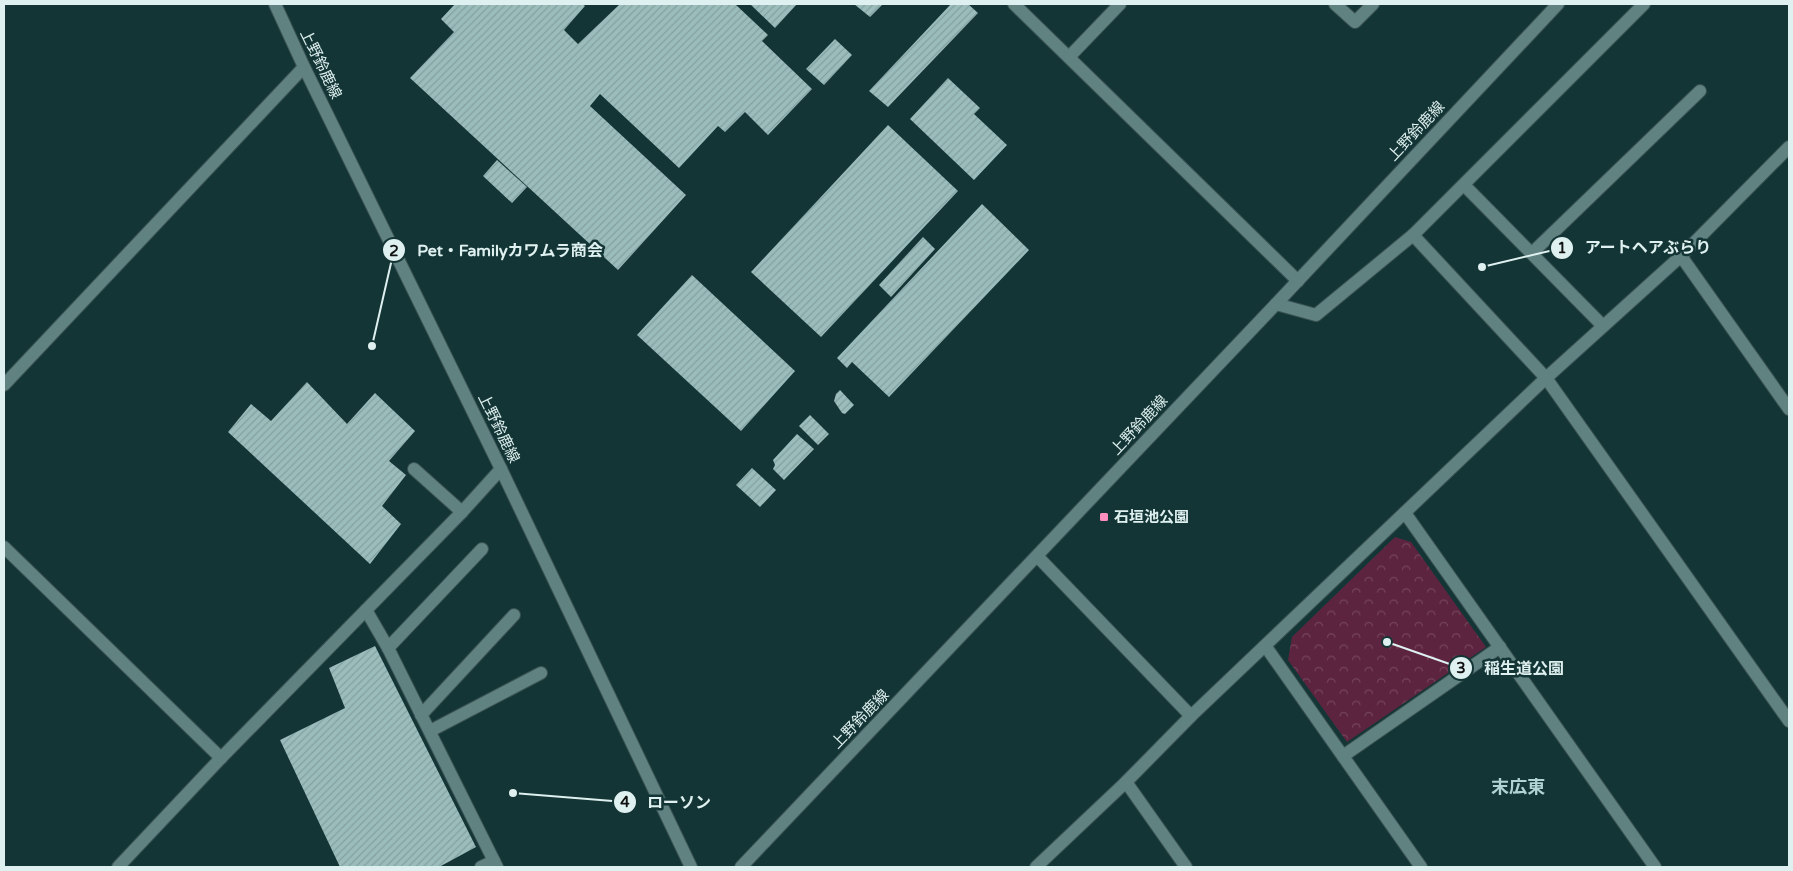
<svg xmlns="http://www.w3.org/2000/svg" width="1793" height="871" font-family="'Varela Round','Noto Sans JP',sans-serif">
  <defs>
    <pattern id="park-crowns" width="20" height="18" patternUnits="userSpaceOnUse" patternTransform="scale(1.25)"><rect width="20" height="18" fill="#5d243f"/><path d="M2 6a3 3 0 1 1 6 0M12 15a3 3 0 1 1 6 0" fill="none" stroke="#74445b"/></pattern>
    <pattern id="building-hatch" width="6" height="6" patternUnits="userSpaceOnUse" patternTransform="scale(1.25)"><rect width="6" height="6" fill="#9abdbc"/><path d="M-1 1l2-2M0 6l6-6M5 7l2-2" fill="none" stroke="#84a09f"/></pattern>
  </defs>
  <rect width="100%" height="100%" fill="#143535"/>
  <polygon fill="url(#park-crowns)" points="1395,537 1411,542 1486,647 1347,742 1288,660 1292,637"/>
  <g fill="url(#building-hatch)">
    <polygon points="455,4 582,4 585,6 564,30 578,44 620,4 735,4 768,35 762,41 812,89 768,135 745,112 725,132 718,126 679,168 600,94 590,106 686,195 618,270 410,78 454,32 441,19"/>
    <polygon points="750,4 797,4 775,28"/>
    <polygon points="854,4 883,4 870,17"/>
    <polygon points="951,4 968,4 978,13 888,107 869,91"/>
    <polygon points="835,39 852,55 824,85 806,69"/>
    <polygon points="948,78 980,108 974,114 1007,145 974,180 910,119"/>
    <polygon points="888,125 958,191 821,337 751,272"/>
    <polygon points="497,160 527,187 512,203 483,176"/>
    <polygon points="982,204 1029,250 889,397 852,362 847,368 837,358"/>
    <polygon points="923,237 935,249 891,297 879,285"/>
    <polygon points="692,275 795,371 741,431 637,335"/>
    <polygon points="307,382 347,424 375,393 415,431 389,461 406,475 382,506 401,524 370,564 228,432 251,404 271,421"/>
    <polygon points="840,390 854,405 845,414 842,413 834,401 836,394"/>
    <polygon points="810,415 829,434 818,445 799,426"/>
    <polygon points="797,434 814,449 784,480 773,469 775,465 773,460"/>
    <polygon points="752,468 776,490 760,507 736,485"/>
    <polygon points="375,646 476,847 439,867 340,867 280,740 345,708 329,668"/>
  </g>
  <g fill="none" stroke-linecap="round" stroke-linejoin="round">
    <g stroke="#3a5353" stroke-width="14">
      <g id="lane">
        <polyline points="1014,4 1298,281"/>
        <polyline points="1335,4 1355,22 1373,4"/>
        <polyline points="1069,57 1120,4"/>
        <polyline points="1464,185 1603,326"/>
        <polyline points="1532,253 1700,91"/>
        <polyline points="414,469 462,512"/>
        <polyline points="4,547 221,758"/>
        <polyline points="366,610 388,648 497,867"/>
        <polyline points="388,648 482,549"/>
        <polyline points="421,715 514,615"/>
        <polyline points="430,731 541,673"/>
        <polyline points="118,867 221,758 462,512 501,469"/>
        <polyline points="481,867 494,861"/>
      </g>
    </g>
    <g stroke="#3a5353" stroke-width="14">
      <g id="street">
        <polyline points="1413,235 1546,378 1789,721"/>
        <polyline points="1681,256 1789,409"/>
        <polyline points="1276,304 1316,315 1413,235 1644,4"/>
        <polyline points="4,385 304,67"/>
        <polyline points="1405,513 1655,867"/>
        <polyline points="1037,556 1191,716"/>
        <polyline points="1266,647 1421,867"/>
        <polyline points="1343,756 1500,647"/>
        <polyline points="1126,782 1186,867"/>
        <polyline points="1036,867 1126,782 1191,716 1546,378 1681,256 1789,147"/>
      </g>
    </g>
    <g stroke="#3a5353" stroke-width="14">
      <g id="secondary">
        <polyline points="275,4 304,67 501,469 691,867"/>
        <polyline points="741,867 1276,304 1558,4"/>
      </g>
    </g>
    <use href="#lane" stroke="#608281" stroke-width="12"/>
    <use href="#street" stroke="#608281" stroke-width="12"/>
    <use href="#secondary" stroke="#608281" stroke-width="12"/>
  </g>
  <rect fill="#fd8ebe" stroke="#143535" stroke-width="2" x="1099" y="512" width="10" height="10" rx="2.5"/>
  <g text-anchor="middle" stroke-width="5" stroke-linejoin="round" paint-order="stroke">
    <g font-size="15" fill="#def0ef" stroke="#143535">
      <text transform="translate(321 64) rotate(64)" y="5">上野鈴鹿線</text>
      <text transform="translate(1416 131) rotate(-47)" y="5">上野鈴鹿線</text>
      <text transform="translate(1139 425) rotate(-47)" y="5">上野鈴鹿線</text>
      <text transform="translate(499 428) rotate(64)" y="5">上野鈴鹿線</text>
      <text transform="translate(860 719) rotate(-46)" y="5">上野鈴鹿線</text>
    </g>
    <g font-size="15" font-weight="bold" fill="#def0ef" stroke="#143535" text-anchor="start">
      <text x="1114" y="522">石垣池公園</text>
    </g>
    <g font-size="18" font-weight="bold" fill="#b0d4d3" stroke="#143535">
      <text x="1518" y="793">末広東</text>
    </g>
  </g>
  <path fill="none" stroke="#def0ef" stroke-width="2" d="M1482 267L1562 248M372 346L394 250M1387 642L1461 668M513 793L625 802"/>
  <g fill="#def0ef" stroke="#143535" stroke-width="2">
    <circle cx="1482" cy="267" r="5"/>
    <circle cx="372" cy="346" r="5"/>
    <circle cx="1387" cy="642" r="5"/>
    <circle cx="513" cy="793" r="5"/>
    <circle cx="1562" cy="248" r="12"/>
    <circle cx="394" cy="250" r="12"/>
    <circle cx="1461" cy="668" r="12"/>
    <circle cx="625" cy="802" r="12"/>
  </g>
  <g font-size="15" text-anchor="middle" font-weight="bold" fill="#111">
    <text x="1562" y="253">1</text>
    <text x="394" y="256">2</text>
    <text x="1461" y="673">3</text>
    <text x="625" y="807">4</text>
  </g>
  <g font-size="16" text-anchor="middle" font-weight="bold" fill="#def0ef" stroke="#143535" stroke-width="5" stroke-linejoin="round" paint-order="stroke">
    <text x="1648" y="253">アートヘアぶらり</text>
    <text x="510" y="256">Pet・Familyカワムラ商会</text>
    <text x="1524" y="674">稲生道公園</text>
    <text x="679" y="808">ローソン</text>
  </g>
  <rect width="1793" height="871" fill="none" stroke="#def0ef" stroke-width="10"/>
</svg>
